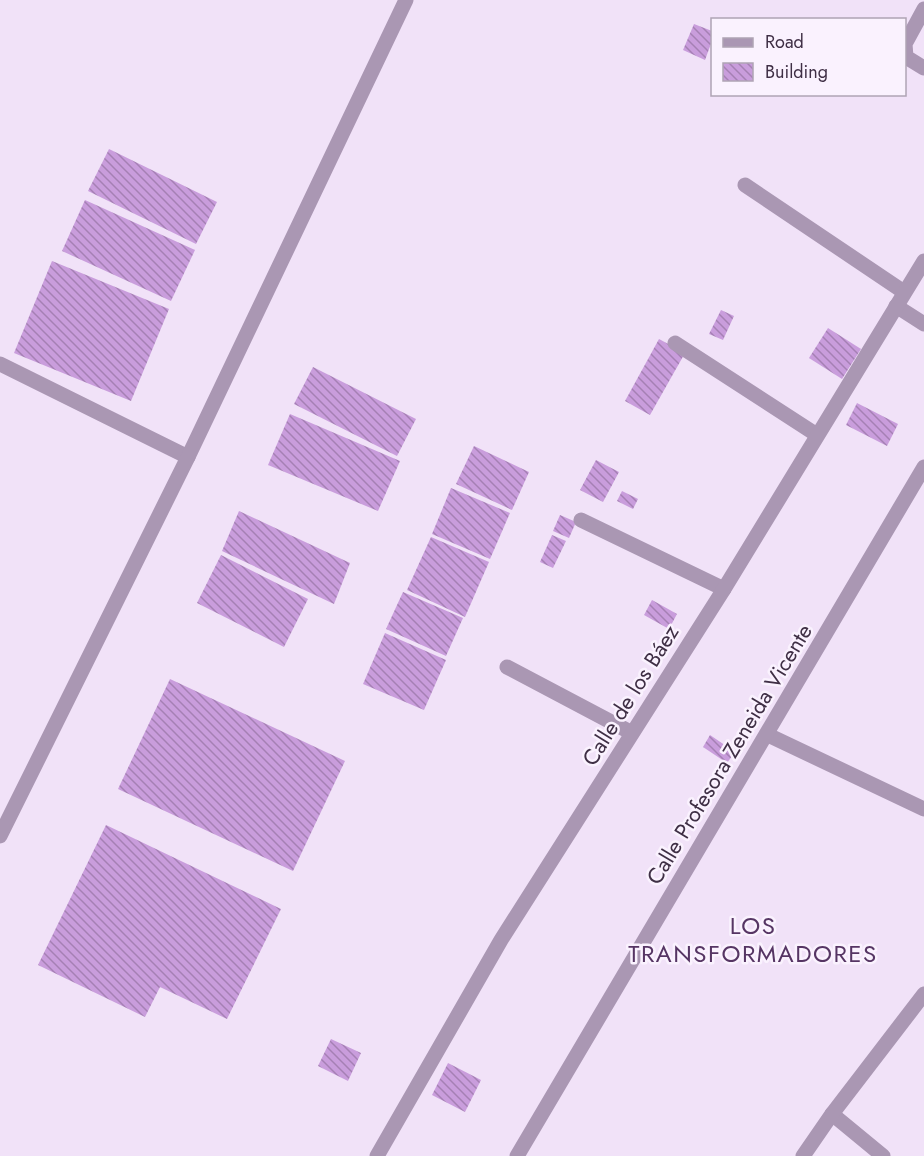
<svg xmlns="http://www.w3.org/2000/svg" width="924" height="1156" font-family="Jost,sans-serif">
  <defs>
    <pattern id="building-back-hatch" width="6" height="6" patternUnits="userSpaceOnUse" patternTransform="scale(1.5)"><rect width="6" height="6" fill="#c99ddc"/><path d="M-1 5l2 2M0 0l6 6M5-1l2 2" fill="none" stroke="#a580b4"/></pattern>
  </defs>
  <rect width="100%" height="100%" fill="#f1e2f8"/>
  <g fill="url(#building-back-hatch)">
    <polygon points="694,24 712,31 712,41 705,60 683,50"/>
    <polygon points="109,149 217,202 196,244 88,191"/>
    <polygon points="85,200 195,250 171,301 62,251"/>
    <polygon points="52,261 169,309 131,401 14,353"/>
    <polygon points="721,310 734,316 723,340 709,334"/>
    <polygon points="828,328 861,349 842,379 809,358"/>
    <polygon points="659,339 685,353 650,415 625,401"/>
    <polygon points="313,367 416,419 397,456 294,404"/>
    <polygon points="857,403 898,424 887,446 846,425"/>
    <polygon points="290,414 400,461 378,511 268,465"/>
    <polygon points="474,446 529,472 512,510 456,484"/>
    <polygon points="596,460 619,472 603,502 580,490"/>
    <polygon points="451,488 510,513 490,559 432,534"/>
    <polygon points="622,491 638,499 633,509 617,501"/>
    <polygon points="239,511 350,563 334,604 222,551"/>
    <polygon points="560,515 576,522 569,538 553,531"/>
    <polygon points="552,535 566,541 553,568 540,562"/>
    <polygon points="431,537 489,562 465,617 407,590"/>
    <polygon points="221,555 308,599 284,647 197,603"/>
    <polygon points="403,592 463,618 446,656 386,629"/>
    <polygon points="652,600 677,614 669,629 644,615"/>
    <polygon points="385,633 446,660 424,710 363,684"/>
    <polygon points="170,679 345,761 293,871 118,789"/>
    <polygon points="710,735 735,752 727,763 703,747"/>
    <polygon points="106,825 281,909 227,1019 160,987 145,1017 38,965"/>
    <polygon points="331,1039 361,1053 348,1081 318,1066"/>
    <polygon points="448,1063 481,1080 465,1112 432,1095"/>
  </g>
  <g fill="none" stroke-linecap="round" stroke-linejoin="round">
    <g stroke="#aa97b3" stroke-width="15">
      <polyline points="924,9 905,44 906,57 924,68"/>
      <polyline points="745,185 904,292"/>
      <polyline points="896,306 924,324"/>
      <polyline points="675,343 817,435"/>
      <polyline points="0,364 188,457"/>
      <polyline points="581,520 724,589"/>
      <polyline points="507,667 632,733"/>
      <polyline points="768,735 924,809"/>
      <polyline points="0,836 188,457 406,0"/>
      <polyline points="832,1114 883,1156"/>
      <polyline points="377,1156 501,940 724,589 924,261"/>
      <polyline points="517,1156 924,467"/>
      <polyline points="803,1156 832,1114 924,994"/>
    </g>
  </g>
  <g text-anchor="middle" stroke-width="5" stroke-linejoin="round" paint-order="stroke">
    <g font-size="22" fill="#3f2f45" stroke="#faf2fe">
      <text transform="translate(630 695) rotate(-58)" y="8">Calle de los Báez</text>
      <text transform="translate(729 754) rotate(-59)" y="8">Calle Profesora Zeneida Vicente</text>
    </g>
    <g font-size="24" letter-spacing="1.5" fill="#563564" stroke="#faf2fe">
      <text x="753" y="934">LOS<tspan x="753" dy="28">TRANSFORMADORES</tspan></text>
    </g>
  </g>
  <rect x="711" y="18" width="195" height="78" fill="#faf2fe" stroke="#afa4b4" stroke-width="1.5"/>
  <rect x="723" y="38" width="30" height="9" fill="#aa97b3" stroke="#afa4b4" stroke-width="1.5"/>
  <text x="765" y="48" font-size="18" fill="#3f2f45">Road</text>
  <rect x="723" y="63" width="30" height="18" fill="url(#building-back-hatch)" stroke="#afa4b4" stroke-width="1.5"/>
  <text x="765" y="78" font-size="18" fill="#3f2f45">Building</text>
</svg>
